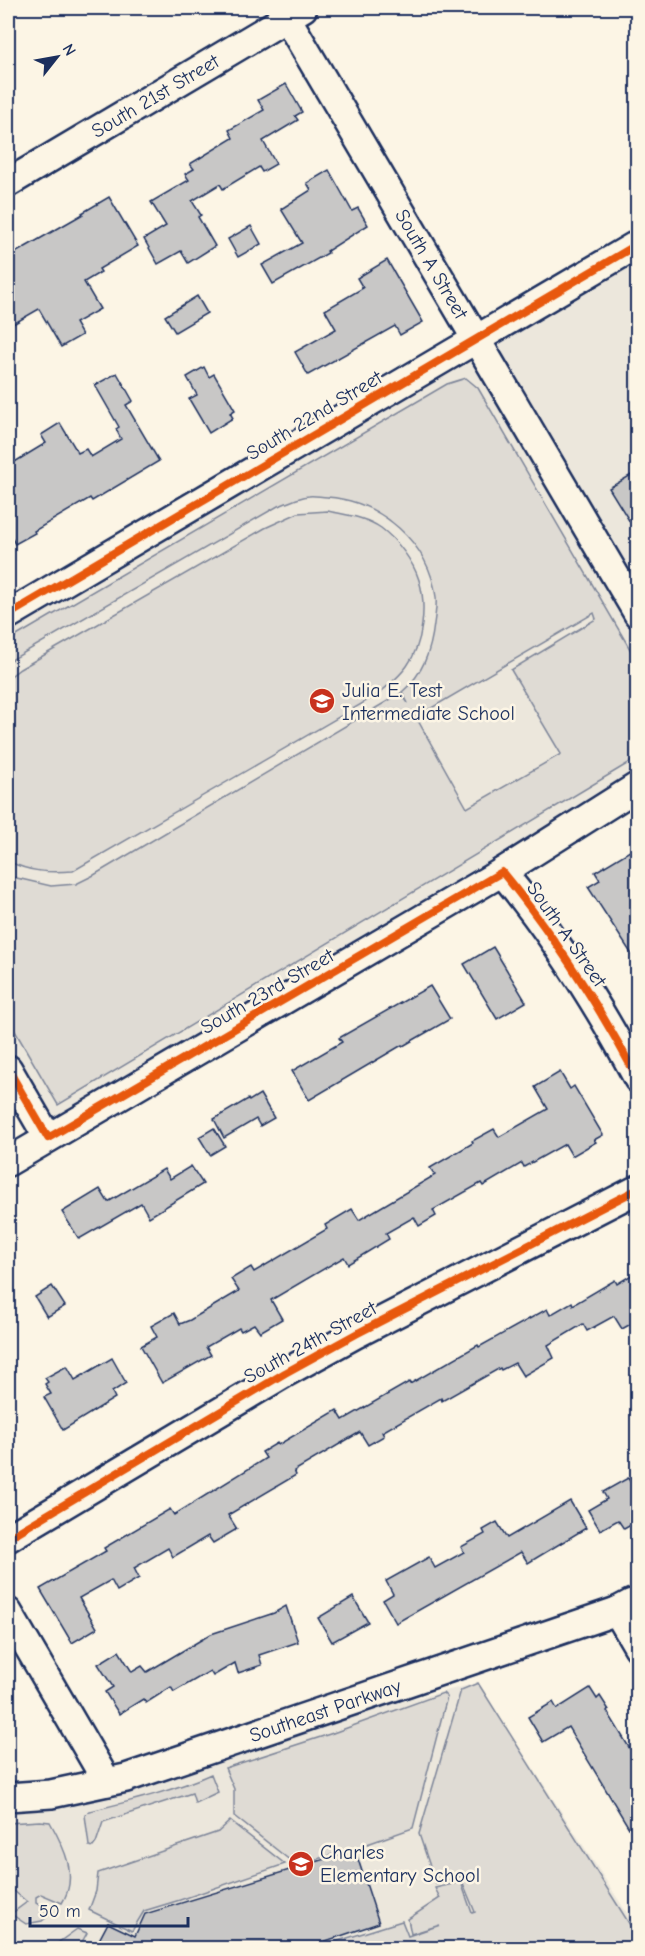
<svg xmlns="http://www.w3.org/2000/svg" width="645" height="1956" font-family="'Comic Neue',sans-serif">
  <rect width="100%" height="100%" fill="#fcf5e5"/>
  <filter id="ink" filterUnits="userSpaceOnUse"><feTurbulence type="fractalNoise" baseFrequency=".0167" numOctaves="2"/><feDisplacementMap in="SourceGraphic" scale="12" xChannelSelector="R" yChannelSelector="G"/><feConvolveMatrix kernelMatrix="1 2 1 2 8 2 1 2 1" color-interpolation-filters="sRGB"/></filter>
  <g filter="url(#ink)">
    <g fill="#ece7dc">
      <polygon points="637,244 637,786 48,1138 8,1069 8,615"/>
      <polygon points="478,1683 638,1930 637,1948 8,1948 8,1797"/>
    </g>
    <g fill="#dfdbd4" stroke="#7d8599" stroke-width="1.5" fill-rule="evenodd">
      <path d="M466,378L478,388L637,661V758L58,1105L8,1019V876L51,886L76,884L94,875L401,693L408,703L402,692C423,674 431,651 434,624C435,616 437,606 436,597C429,543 381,501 327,497C321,497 314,495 309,496C299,497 288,503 278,506L8,662V641L447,384ZM594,613L596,619L511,670L561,754L467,808L416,717Z"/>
      <path d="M328,511C346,515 365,517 381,528C397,540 413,561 419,580C427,606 423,644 407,666C399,677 388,686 377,695L73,871C49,873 29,872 8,861V678L20,669L265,528L298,513Z"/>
      <polygon points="478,1683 637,1936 637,1948 419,1948 416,1942 397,1948 329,1948 328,1944 402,1921 408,1936 440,1925 411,1934 408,1919 440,1898 435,1888 461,1882 472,1913 475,1912 460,1876 436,1884 419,1834 461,1690"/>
      <polygon points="443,1693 447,1697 413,1828 356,1848 296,1865 234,1816 234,1789 225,1768 333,1733"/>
      <path d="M211,1774L218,1792L195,1803L192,1793L103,1822L96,1843L93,1847L89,1846L85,1815L90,1811C131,1801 173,1791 211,1774Z"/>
      <path d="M40,1821L50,1822C64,1847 79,1876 62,1903L41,1894L36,1897V1903L53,1912L42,1921L26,1924L11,1914L27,1902L8,1886V1823Z"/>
      <polygon points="230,1821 285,1864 180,1900 144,1911 132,1931 89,1910 96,1891 98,1873 218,1832"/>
      <polygon points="77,1929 87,1933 82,1942 84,1948 46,1948 52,1947"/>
    </g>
    <g fill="#c8c7c6" stroke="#1b2f5e" stroke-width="1.5">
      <polygon points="286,84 302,112 295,116 298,120 263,141 276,164 262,172 259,167 223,189 220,184 192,201 201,215 198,217 215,246 188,263 181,251 158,264 144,239 166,226 151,202 189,180 185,174 194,169 190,164 233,138 229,130 264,110 258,100"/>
      <polygon points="329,170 352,211 358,208 368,225 327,251 328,253 273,284 262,265 302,243 281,209 311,190 307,183"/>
      <polygon points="109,197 138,246 99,269 101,272 84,282 100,309 75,323 82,335 61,347 39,309 8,327 8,257 83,214 82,213"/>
      <polygon points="251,226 261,244 238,257 228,239"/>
      <polygon points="387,260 423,322 400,335 395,326 308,375 295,352 336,329 325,310 363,288 357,278"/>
      <polygon points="197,296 207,313 175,332 165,316"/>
      <polygon points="204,367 209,377 214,374 235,410 230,413 233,418 209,433 189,399 197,395 187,377"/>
      <polygon points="117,373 133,401 126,405 159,461 92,501 90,498 34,531 35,533 15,544 8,532 8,466 46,443 41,435 60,423 78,453 86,449 91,457 121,439 116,429 119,427 95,385"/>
      <polygon points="638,471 638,535 609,488"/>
      <polygon points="638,846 638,964 588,887 600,880 595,872"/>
      <polygon points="493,947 526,1002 497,1019 464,964"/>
      <polygon points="430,986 450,1019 403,1046 402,1045 309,1100 292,1071 342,1042 339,1038"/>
      <polygon points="560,1072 570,1089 574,1086 603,1135 594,1140 596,1142 572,1156 565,1144 524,1167 522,1163 483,1186 481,1183 433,1210 436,1216 419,1226 414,1217 386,1233 389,1239 348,1264 344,1257 271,1300 282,1319 260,1332 254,1324 241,1331 239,1328 206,1347 211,1355 162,1383 141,1346 157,1337 151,1326 174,1313 180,1324 190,1320 239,1291 231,1279 251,1267 254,1272 327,1229 325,1225 352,1209 359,1220 435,1175 430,1168 473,1143 472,1141 494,1129 499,1137 548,1109 535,1087"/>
      <polygon points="260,1094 274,1118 260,1126 256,1119 224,1138 214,1119 248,1099 249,1101"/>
      <polygon points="214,1128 225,1146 210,1155 199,1137"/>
      <polygon points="191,1166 203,1184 149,1217 141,1203 79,1239 62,1212 100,1189 108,1202 164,1169 170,1179"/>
      <polygon points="638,1271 638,1320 622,1329 614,1316 587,1331 583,1324 548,1345 554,1358 523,1376 515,1363 501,1370 500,1368 442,1401 441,1398 382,1432 384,1436 368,1445 360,1432 294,1471 296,1475 228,1515 237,1529 213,1543 208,1536 173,1557 168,1548 134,1568 139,1578 117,1591 111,1580 79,1598 97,1628 72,1643 40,1589 106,1551 104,1548 170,1509 174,1515 266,1458 262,1452 277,1443 278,1445 337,1410 343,1420 409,1382 410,1384 478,1345 479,1347 547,1309 550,1315 572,1302 573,1305 615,1280 617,1284"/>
      <polygon points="52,1286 65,1306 47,1317 35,1297"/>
      <polygon points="112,1358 126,1383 112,1392 115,1398 63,1430 44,1397 51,1394 45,1384 48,1382 45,1378 67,1366 75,1380"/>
      <polygon points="628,1478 638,1494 638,1521 624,1529 618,1520 600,1530 588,1510 607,1499 603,1492"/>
      <polygon points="570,1501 586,1528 528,1563 521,1552 396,1623 383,1600 393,1594 386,1581 429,1557 435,1568 464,1552 461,1547 485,1534 483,1530 497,1522 507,1538"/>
      <polygon points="353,1597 368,1622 332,1642 318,1618"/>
      <polygon points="286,1606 298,1642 259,1655 262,1665 238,1673 235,1663 213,1676 210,1671 174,1692 171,1687 146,1703 143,1699 119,1714 105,1692 113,1687 98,1664 119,1651 132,1672 142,1666 147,1672 211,1634 274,1613"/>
      <polygon points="590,1688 597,1699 600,1696 609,1710 607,1711 630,1749 638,1745 638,1843 568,1727 543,1742 528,1717 553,1702 557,1709"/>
      <polygon points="355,1850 379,1923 305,1948 115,1948 99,1940 108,1923 135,1936 145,1914"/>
    </g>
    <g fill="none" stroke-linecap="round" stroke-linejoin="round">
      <g stroke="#1b2f5e" stroke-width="32">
        <g id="minor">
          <path id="s1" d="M281,8L638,614"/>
          <path id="s2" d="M8,183L303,8"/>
          <polyline points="8,615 638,244"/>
          <path d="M502,872C555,936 599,1006 638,1079"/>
          <polyline points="8,1069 48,1138"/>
          <polyline points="8,1162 502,872 638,786"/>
          <polyline points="8,1538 285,1373 356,1334 638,1189"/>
          <polyline points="632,1603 617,1611 638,1647"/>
          <polyline points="8,1612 107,1782"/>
          <path id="s3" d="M8,1797L51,1794L126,1778L617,1611L638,1607"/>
        </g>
      </g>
      <use href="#minor" stroke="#fcf5e5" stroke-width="27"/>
      <g stroke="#fcf5e5" stroke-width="11">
        <g id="cycleway">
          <polyline points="8,615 638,244"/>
          <path d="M8,1069L48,1138L502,872C555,936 599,1006 638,1079"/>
          <polyline points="8,1538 285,1373 356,1334 638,1189"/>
        </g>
      </g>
      <use href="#cycleway" stroke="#e8590c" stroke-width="8"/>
    </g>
  </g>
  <defs>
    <g id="school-disc" transform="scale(1.35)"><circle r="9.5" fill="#c8321e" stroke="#fcf5e5"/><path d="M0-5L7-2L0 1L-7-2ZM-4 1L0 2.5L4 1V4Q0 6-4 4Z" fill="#fff"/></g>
  </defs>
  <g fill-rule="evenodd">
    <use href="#school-disc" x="322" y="701"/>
    <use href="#school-disc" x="301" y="1864"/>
  </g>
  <g text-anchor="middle" stroke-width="5" stroke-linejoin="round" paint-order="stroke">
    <g font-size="20" fill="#1b2f5e" stroke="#fcf5e5">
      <text dy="7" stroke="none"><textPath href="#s2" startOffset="171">South 21st Street</textPath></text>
      <text dy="7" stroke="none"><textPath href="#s1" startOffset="297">South A Street</textPath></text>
      <text transform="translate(314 415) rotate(-31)" y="7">South 22nd Street</text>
      <text transform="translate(567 934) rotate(55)" y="7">South A Street</text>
      <text transform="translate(267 991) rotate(-30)" y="7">South 23rd Street</text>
      <text transform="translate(310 1342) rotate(-29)" y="7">South 24th Street</text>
      <text dy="7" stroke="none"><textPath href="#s3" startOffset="330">Southeast Parkway</textPath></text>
    </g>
    <g font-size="20" fill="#1b2f5e" stroke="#fcf5e5" text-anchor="start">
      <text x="342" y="697">Julia E. Test<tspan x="342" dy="23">Intermediate School</tspan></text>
      <text x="320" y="1859">Charles<tspan x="320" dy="23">Elementary School</tspan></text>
    </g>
  </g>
  <rect width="645" height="1956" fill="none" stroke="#fcf5e5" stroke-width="30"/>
  <rect x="15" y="15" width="615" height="1926" fill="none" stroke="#1b2f5e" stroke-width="2" filter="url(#ink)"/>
  <g transform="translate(57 57) rotate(59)" stroke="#fcf5e5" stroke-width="4.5" paint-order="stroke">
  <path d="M0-4.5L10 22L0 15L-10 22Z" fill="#1b2f5e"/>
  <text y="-9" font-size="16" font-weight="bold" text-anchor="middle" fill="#1b2f5e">N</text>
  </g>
  <path d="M30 1917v9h158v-9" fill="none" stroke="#1b2f5e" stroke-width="3"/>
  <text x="39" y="1917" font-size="18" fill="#1b2f5e" stroke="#fcf5e5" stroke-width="4.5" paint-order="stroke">50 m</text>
</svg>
